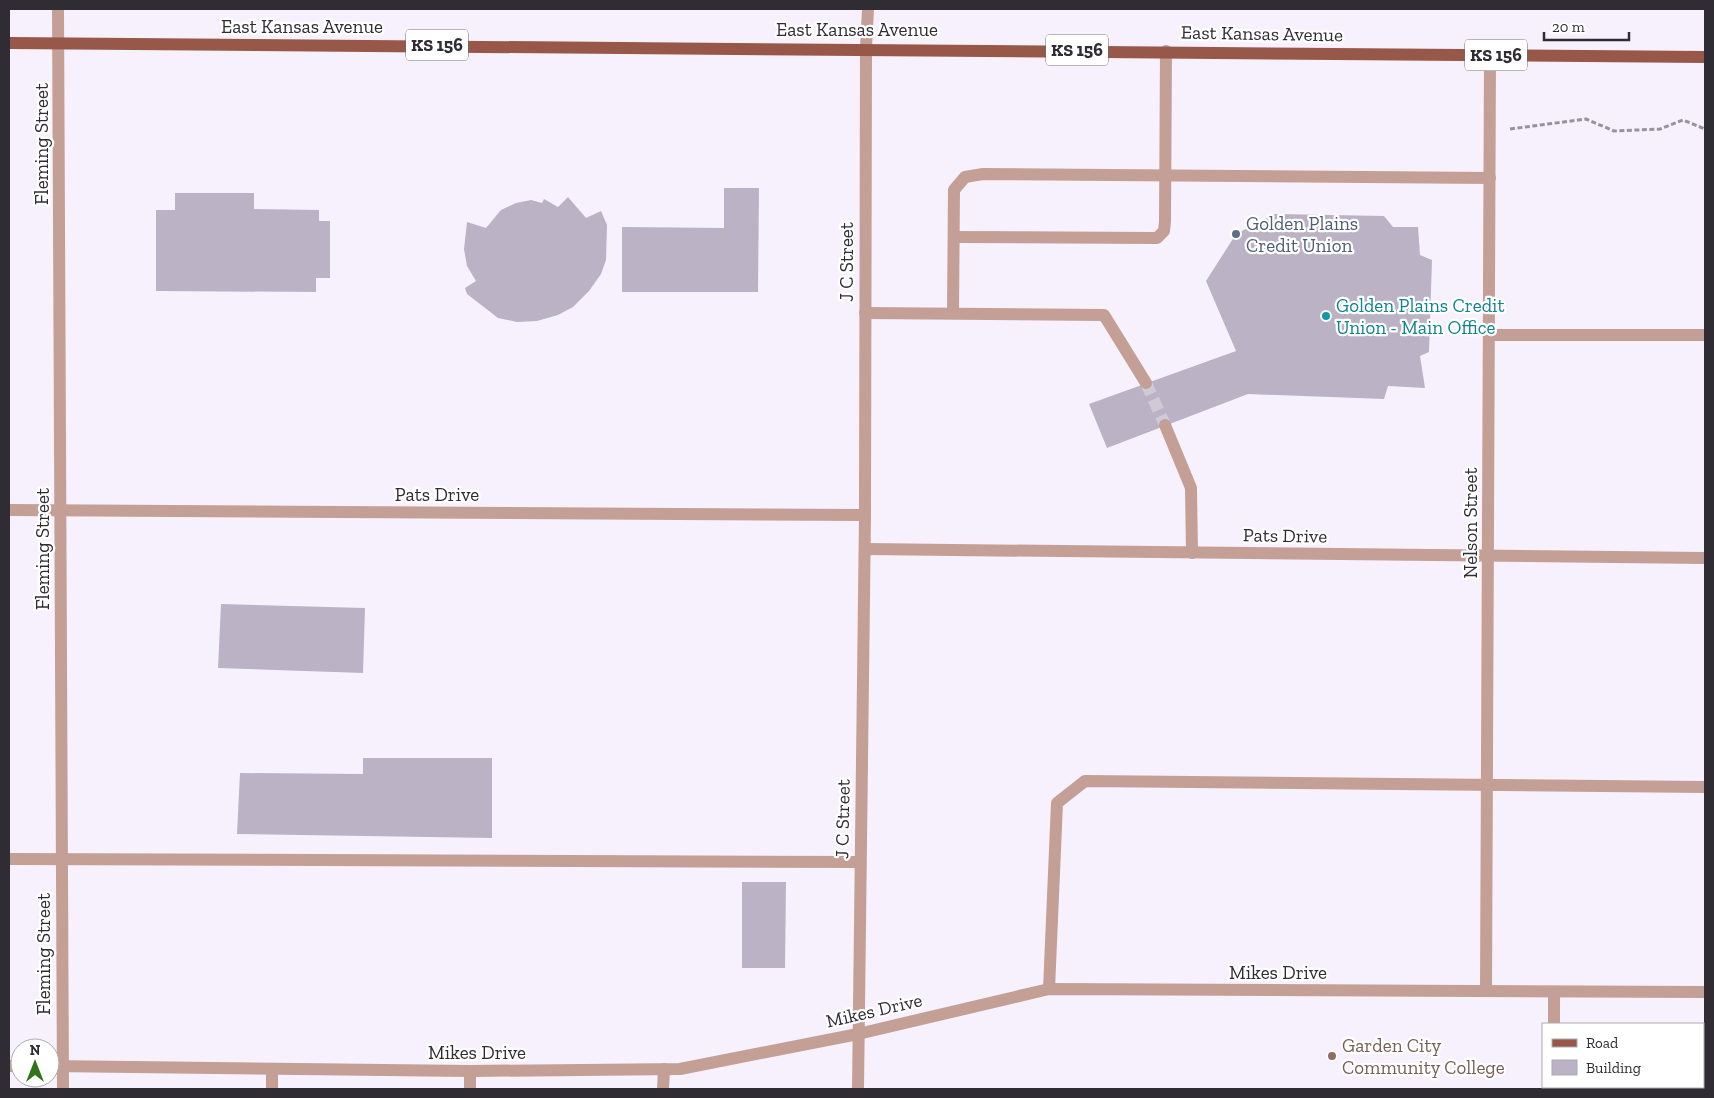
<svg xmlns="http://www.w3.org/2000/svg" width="1714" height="1098" font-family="'Zilla Slab',serif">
  <rect width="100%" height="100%" fill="#f7f1fd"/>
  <g fill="#bbb2c6">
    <polygon points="724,188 759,188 758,292 622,292 622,227 724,228"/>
    <polygon points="175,193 254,193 254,209 319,210 319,221 330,221 330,278 316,278 316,292 156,291 156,210 175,210"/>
    <polygon points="568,197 586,218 601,211 607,225 606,260 601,274 589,291 573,307 558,315 537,321 517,322 498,318 467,294 465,288 476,281 467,266 464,249 467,222 486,228 501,210 516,203 531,200 542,203 544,199 558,207"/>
    <polygon points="1275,214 1384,216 1393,227 1418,227 1420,255 1432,260 1429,352 1420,356 1425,388 1388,386 1384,399 1248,394 1107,448 1089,404 1236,351 1206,281 1236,234"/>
    <polygon points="221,604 365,608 363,673 218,668"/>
    <polygon points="363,758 492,758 492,838 237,834 240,773 363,774"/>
    <polygon points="742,882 786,882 785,968 742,968"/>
  </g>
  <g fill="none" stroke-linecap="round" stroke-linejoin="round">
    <polyline stroke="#cfcad5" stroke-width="12" stroke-dasharray="12 6" stroke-linecap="butt" points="1146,383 1165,425"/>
    <polyline stroke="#97939d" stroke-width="3" stroke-dasharray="5 2.5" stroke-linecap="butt" points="1510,129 1586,119 1614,131 1660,129 1683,120 1705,129"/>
    <g stroke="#c49f96" stroke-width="12">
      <polyline points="58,9 63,1089"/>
      <polyline points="954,237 1157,238 1164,231 1165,221 1166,51"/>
      <polyline points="865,313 1104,315 1146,383"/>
      <polyline points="953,313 954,190 965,177 983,174 1490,178"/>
      <polyline points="1489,335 1705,335"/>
      <polyline points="1165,425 1191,488 1192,553"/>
      <polyline points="9,510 865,515"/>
      <polyline points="865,549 1705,558"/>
      <polyline points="9,859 860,862"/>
      <polyline points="1049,989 1057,803 1085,781 1705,787"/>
      <polyline points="1486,991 1490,55"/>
      <polyline points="1554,992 1554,1024"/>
      <polyline points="9,1066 20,1066"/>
      <polyline points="50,1066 470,1071 680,1069 858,1034 1049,989 1705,992"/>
      <polyline points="470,1071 470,1089"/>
      <polyline points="1703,1076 1705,1076"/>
      <polyline points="272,1089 272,1069"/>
      <polyline points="663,1089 664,1069"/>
      <polyline points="858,1089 865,515 866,48 868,9"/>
      <polyline points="1555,1089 1555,1087"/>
    </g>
    <polyline stroke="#975849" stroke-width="12" points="9,43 1705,57"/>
  </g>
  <circle fill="#5c6f8a" stroke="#fff" stroke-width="2" cx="1236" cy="234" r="5"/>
  <circle fill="#0f9aa8" stroke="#fff" stroke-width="2" cx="1326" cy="316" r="5"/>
  <circle fill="#8d6e63" stroke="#fff" stroke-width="2" cx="1332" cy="1056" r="5"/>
  <g text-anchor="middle" stroke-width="4.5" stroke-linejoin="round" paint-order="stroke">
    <g fill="#fff" stroke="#6d6b71" stroke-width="1">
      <rect x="406" y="29.5" width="62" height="31" rx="4"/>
      <rect x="1046" y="34.5" width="62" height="31" rx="4"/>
      <rect x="1465" y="39.5" width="62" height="31" rx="4"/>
    </g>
    <g font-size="18" font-weight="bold" fill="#2f2c34">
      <text x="437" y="51">KS 156</text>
      <text x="1077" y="56">KS 156</text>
      <text x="1496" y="61">KS 156</text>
    </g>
    <g font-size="19" fill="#2f2c34" stroke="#fff">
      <text x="302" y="33">East Kansas Avenue</text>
      <text x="857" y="36">East Kansas Avenue</text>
      <text transform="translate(1262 33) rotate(1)" y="7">East Kansas Avenue</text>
      <text transform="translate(41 144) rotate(-90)" y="7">Fleming Street</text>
      <text transform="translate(846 262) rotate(-90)" y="7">J C Street</text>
      <text x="437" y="501">Pats Drive</text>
      <text transform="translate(1470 523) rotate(-90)" y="7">Nelson Street</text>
      <text transform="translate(1285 535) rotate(1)" y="7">Pats Drive</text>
      <text transform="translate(42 549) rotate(-90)" y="7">Fleming Street</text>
      <text transform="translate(842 819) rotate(-89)" y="7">J C Street</text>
      <text transform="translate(43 954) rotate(-90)" y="7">Fleming Street</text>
      <text x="1278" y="979">Mikes Drive</text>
      <text transform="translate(874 1010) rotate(-13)" y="7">Mikes Drive</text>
      <text x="477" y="1059">Mikes Drive</text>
    </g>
    <g font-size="19" fill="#4e5e75" stroke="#fff" text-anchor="start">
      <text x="1246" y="230">Golden Plains<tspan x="1246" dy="22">Credit Union</tspan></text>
    </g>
    <g font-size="19" fill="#0d838f" stroke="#fff" text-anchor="start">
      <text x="1336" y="312">Golden Plains Credit<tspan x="1336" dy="22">Union - Main Office</tspan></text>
    </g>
    <g font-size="19" fill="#785e54" stroke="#fff" text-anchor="start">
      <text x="1342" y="1052">Garden City<tspan x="1342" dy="22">Community College</tspan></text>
    </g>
  </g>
  <rect width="1714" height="1098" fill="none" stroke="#2f2c34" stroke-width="20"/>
  <rect x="1542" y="1023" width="162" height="65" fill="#ffffff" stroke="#acabae"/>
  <rect x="1552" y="1039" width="25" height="8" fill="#975849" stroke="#acabae"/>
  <text x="1586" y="1048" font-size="15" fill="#2f2c34">Road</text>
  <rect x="1552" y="1060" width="25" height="15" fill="#bbb2c6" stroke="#acabae"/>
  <text x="1586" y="1073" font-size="15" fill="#2f2c34">Building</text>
  <g transform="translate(35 1063)"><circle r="24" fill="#ffffff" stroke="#acabae"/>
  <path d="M0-4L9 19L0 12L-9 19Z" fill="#2d7518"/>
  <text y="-8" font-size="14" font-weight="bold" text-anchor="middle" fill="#2f2c34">N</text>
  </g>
  <path d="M1544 32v8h85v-8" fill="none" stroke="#2f2c34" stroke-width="2.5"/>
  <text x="1552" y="32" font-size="15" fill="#2f2c34" stroke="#ffffff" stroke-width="4" paint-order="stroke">20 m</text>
</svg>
